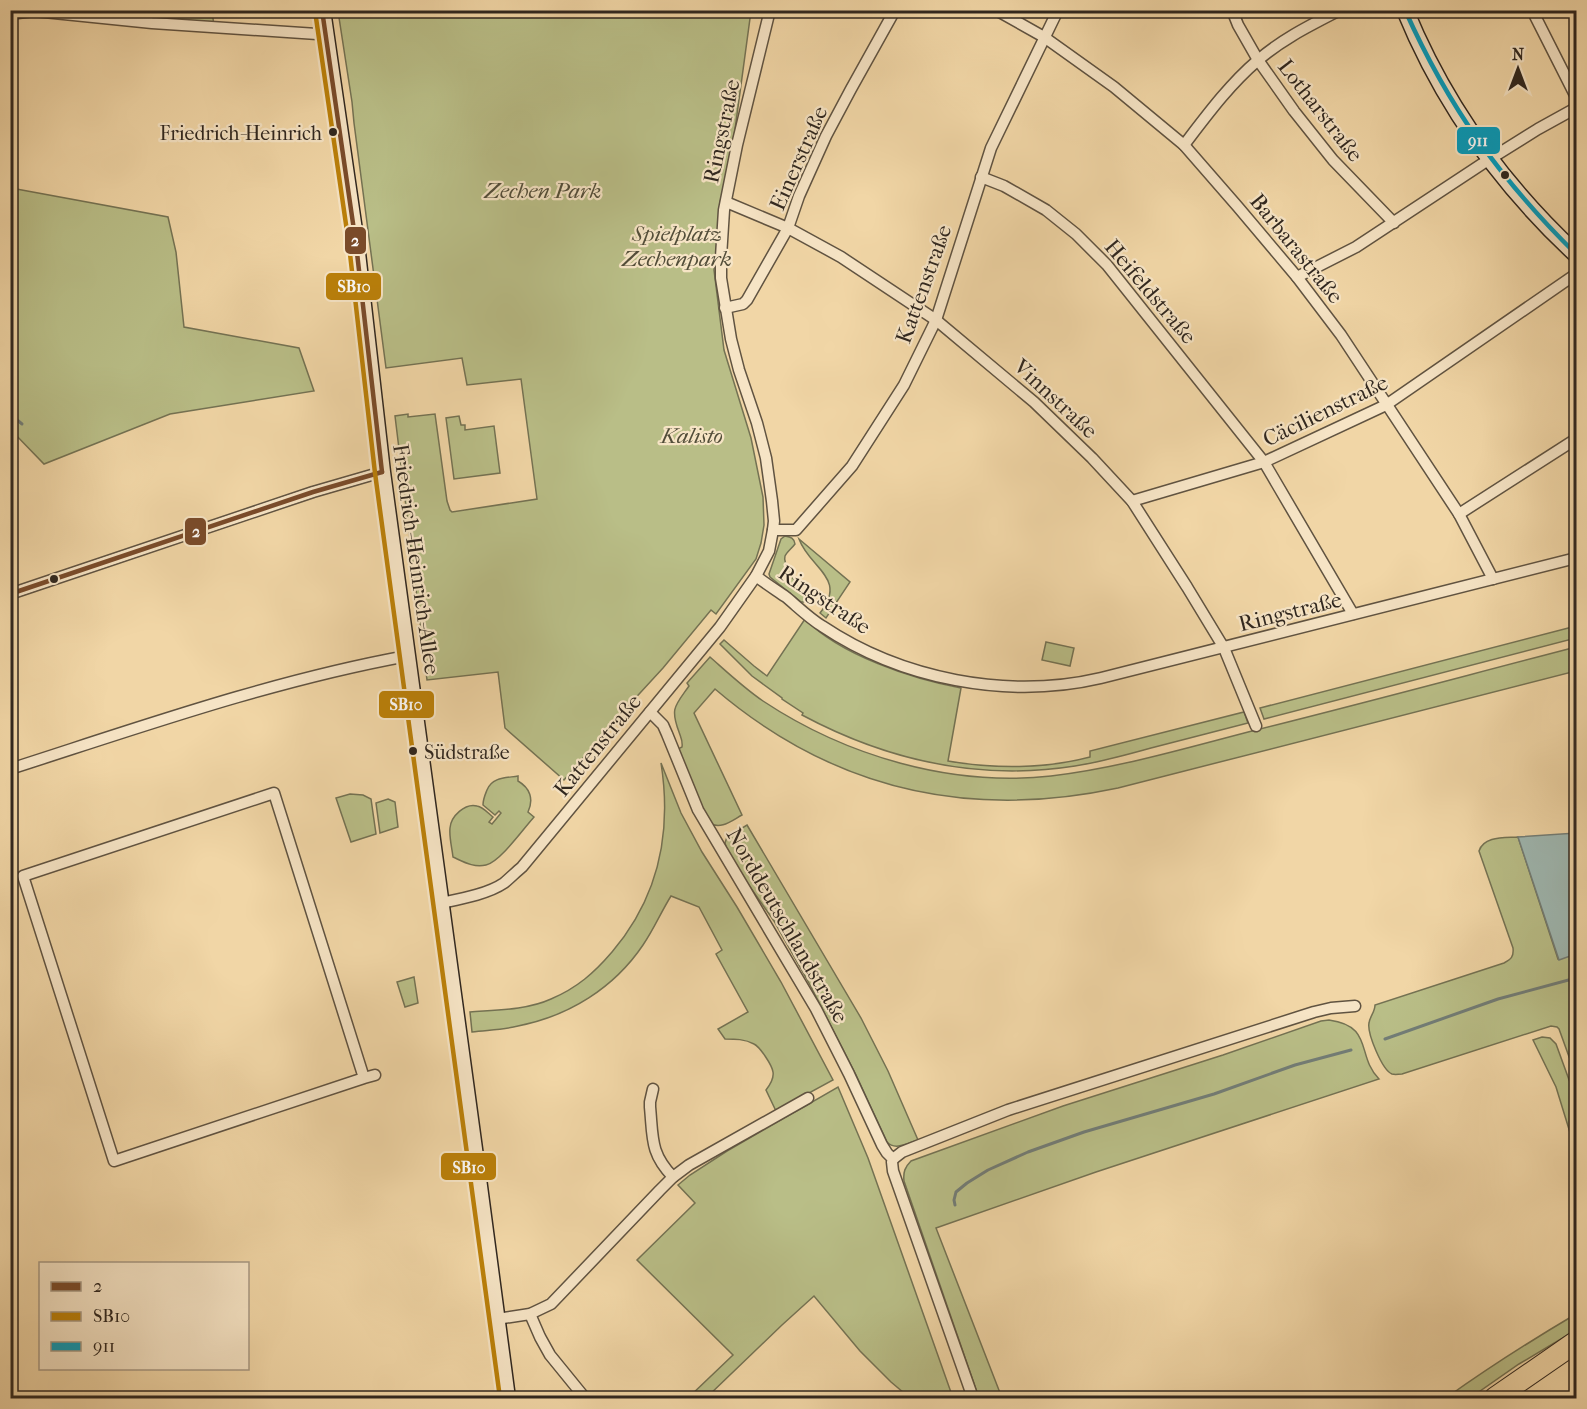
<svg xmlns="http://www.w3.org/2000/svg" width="1587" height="1409" font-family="'IM FELL French Canon',serif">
  <rect width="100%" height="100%" fill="#f1d6a6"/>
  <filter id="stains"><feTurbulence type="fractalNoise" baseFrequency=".00333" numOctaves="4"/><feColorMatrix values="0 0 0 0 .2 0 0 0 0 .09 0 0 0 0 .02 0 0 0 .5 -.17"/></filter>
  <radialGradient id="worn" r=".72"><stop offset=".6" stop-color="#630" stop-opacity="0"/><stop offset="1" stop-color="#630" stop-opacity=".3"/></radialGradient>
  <g fill="#b9be87" stroke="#747253" stroke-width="1.5">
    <polygon points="10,11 212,11 214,26"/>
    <polygon points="338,11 751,11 733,144 722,195 714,270 724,350 751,438 763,497 764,525 761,543 756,559 716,614 711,610 663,668 629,705 564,780 505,728 498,672 427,680 395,416 408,414 408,417 435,414 447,501 450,510 452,512 537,499 521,379 467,385 462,358 386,368 354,123 352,102"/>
    <polygon points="11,188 168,217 176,252 184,327 299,348 314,391 170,414 44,464 11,430"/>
    <polygon points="459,416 461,425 465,425 465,430 494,426 500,473 454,479 446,418"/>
    <path d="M785,536C791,537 794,538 795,544C792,548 787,552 785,556C782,566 802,592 808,600L805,602H801L770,577L769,574L781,539Z"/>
    <path d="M799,539L850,582L826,618L820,613C848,578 810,569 799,539Z"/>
    <path d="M805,619C840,655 912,679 961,688L948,761C994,769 1045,769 1090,757V751L1244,712L1248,723C1216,731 1183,740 1151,748C1126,755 1101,762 1075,766C979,781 888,761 802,715L803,713L782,699V698L752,676L720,644L724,640L754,666L767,676Z"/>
    <polygon points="1576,626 1576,638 1264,719 1260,708"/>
    <polygon points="1046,642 1074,648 1070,666 1042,660"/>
    <path d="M1576,647V671L1118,788C968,820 832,789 715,689L694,713L742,815C731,821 721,830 709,823L678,749L682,747C683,741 681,738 679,732C670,708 675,706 689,686L687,683L710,657C727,672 744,688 763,701C846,756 951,787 1051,776C1119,768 1186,748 1252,731C1361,704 1468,675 1576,647Z"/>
    <path d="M661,763L681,813L702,852L737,907L781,982L833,1080L776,1111L766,1090C770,1085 774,1078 773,1072C772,1065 760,1047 754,1044C745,1039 735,1039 725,1039L718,1029L748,1012L716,954L722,950L699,907L671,896C661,912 654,929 643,945C614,988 569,1016 518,1026C503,1030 487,1030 472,1032L470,1012C496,1010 527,1010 551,999C577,988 594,973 612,952C658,898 672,833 661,763Z"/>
    <path d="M518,776V781C530,788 534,799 528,812L534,817C524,828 500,862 486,865C474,868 464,862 453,857C452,848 449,837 450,828C451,816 465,803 477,806C483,807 488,813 493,817L489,822L492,824L501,813L499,811L495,815L483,805C483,799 485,795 487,790C492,777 506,778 518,776Z"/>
    <polygon points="350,794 363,795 371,799 376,834 351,842 336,798"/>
    <polygon points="388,799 395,802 398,827 380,833 376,803"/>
    <path d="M747,825L861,1018L888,1071L918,1140C908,1143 895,1151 887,1142L856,1075L810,985L774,921L729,857L725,843L727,837Z"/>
    <path d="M1518,837L1558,959L1576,954V1076L1559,1029L1557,1027L1551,1026L1402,1074C1398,1074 1396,1075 1392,1074C1382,1070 1367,1033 1369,1023C1370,1016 1375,1012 1375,1005L1504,963C1511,959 1514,957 1513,948L1479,851C1484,836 1504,838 1518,837Z"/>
    <polygon points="414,977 418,1003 405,1007 397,982"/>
    <path d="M1329,1020C1374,1026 1356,1056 1379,1079L1096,1172L936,1228L1002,1398H979L904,1181C903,1172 905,1167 911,1161L1063,1106L1223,1055L1321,1021Z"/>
    <polygon points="1542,1037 1550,1038 1556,1044 1576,1099 1576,1152 1556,1087 1533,1040"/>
    <polygon points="838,1087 868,1158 953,1398 910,1398 891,1382 860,1351 814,1296 782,1325 706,1398 688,1398 733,1355 637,1260 695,1203 678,1185 690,1175 727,1151"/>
    <path d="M1576,1314V1330L1519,1364L1470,1398H1446C1488,1368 1532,1340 1576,1314Z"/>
  </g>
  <polygon fill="#9eb7b1" stroke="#727d77" stroke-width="1.5" points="1576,833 1576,954 1559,960 1518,837"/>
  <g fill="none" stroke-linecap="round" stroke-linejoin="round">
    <g stroke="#727d77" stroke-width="3">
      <polyline points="10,414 22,424"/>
      <polyline points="1385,1039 1498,999 1576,978"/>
      <polyline points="955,1205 954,1200 956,1192 967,1183 988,1170 1028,1152 1084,1132 1214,1094 1295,1065 1351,1050"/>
    </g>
    <g stroke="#605341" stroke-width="13">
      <g id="street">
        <polyline points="996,10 1044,37 1114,87 1184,145 1238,207 1297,277 1341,335 1459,514 1493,579"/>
        <polyline points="1232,10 1238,25 1258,60 1294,111 1333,160 1394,223"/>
        <polyline points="1532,10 1576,97"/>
        <polyline points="10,14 34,11 152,23 317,34 325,34"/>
        <path d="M1184,145C1207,115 1229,85 1257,61C1282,39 1311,25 1340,10"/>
        <polyline points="981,177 1004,186 1046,210 1076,234 1107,265 1264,462 1353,614"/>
        <polyline points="726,202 788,228 841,257 936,320 1034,402 1092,458 1132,501 1187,587 1224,648 1256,726"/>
        <polyline points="1297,277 1356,247 1482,164 1538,129 1576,108"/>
        <polyline points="725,308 743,304 747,300 788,228 799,196 826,136 851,89 895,10"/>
        <polyline points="1132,501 1264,462 1386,405 1576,274"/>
        <polyline points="1459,514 1576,439"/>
        <polyline points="773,530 796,530 852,466 904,385 936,320 991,148 1058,10"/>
        <path d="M756,576C766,584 776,590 786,597C798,607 809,618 822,626C901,679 1007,700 1101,678L1576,558"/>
        <polyline points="10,594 313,492 382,472"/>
        <polyline points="650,712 663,725 667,734 698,810 816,1009 849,1074 882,1145 887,1153 893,1159 892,1162 893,1171 973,1398"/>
        <path d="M10,769C141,727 271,681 407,656"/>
        <path d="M441,903C460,899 488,894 504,883C510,878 516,872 522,867L720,627L756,576L769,551L773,530L774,521L772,501L766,458L757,423L739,370L731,339L721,278V257L724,210L737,145L770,10"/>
        <polyline points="364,1078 274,793 23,876 114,1161 364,1078 375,1075"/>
        <path d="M653,1089L650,1102V1107C653,1138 650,1153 673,1177"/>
        <polyline points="893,1159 902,1152 1008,1110 1314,1012 1331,1008 1355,1006"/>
        <polyline points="530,1314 540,1337 550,1355 585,1398"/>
        <polyline points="497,1319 530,1314 551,1304 660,1190 673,1177 689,1165 808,1098"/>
      </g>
    </g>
    <g stroke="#30271f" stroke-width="19">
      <g id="secondary">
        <polyline points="322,10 356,244 382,472 477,1171 507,1398"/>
        <path d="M1405,10C1443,103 1503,186 1576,254"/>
      </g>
    </g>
    <g stroke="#30271f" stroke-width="23">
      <polyline id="highway" points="1495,1398 1576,1342"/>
    </g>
    <use href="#street" stroke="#f6e4c5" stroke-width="10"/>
    <use href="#secondary" stroke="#f6e4c5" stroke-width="16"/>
    <use href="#highway" stroke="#f1d6a6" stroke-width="21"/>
    <g stroke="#f6e4c5" stroke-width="9">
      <g id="bus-1">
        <polyline points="322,10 356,244 382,472"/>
        <polyline points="10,594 313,492 382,472"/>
      </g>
    </g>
    <g stroke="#f6e4c5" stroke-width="9">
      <polyline id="bus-2" points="315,11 349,245 375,473 500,1398"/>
    </g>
    <g stroke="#f6e4c5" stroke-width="9">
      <path id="bus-3" d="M1405,10C1449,108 1500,179 1576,254"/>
    </g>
    <use href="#bus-1" stroke="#7a4b2a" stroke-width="4.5"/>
    <use href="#bus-2" stroke="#bb8009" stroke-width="4.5"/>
    <use href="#bus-3" stroke="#059cbc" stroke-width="4.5"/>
  </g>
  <g fill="#30271f" stroke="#f6e4c5" stroke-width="2">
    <circle cx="333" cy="132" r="5"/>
    <circle cx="1505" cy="175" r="5"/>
    <circle cx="54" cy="579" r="5"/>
    <circle cx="413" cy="751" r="5"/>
  </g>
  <g text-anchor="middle" stroke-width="4.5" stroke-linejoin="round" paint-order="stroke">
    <g font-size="20" fill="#30271f" stroke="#f6e4c5" text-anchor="end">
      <text x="322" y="140">Friedrich-Heinrich</text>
      <text x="424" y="759" text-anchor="start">Südstraße</text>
    </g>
    <g font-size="22" fill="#30271f" stroke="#f6e4c5">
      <text transform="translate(1321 110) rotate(52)" y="8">Lotharstraße</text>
      <text transform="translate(721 131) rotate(-78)" y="8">Ringstraße</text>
      <text transform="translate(798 158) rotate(-66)" y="8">Einerstraße</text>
      <text transform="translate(1297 248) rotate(51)" y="8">Barbarastraße</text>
      <text transform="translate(923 284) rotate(-70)" y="8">Kattenstraße</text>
      <text transform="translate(1151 291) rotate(50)" y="8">Heifeldstraße</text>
      <text transform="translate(1056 398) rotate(43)" y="8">Vinnstraße</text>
      <text transform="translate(1325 410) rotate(-26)" y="8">Cäcilienstraße</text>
      <text transform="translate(417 559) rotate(82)" y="8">Friedrich-Heinrich-Allee</text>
      <text transform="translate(825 599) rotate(34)" y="8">Ringstraße</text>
      <text transform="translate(1290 611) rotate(-14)" y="8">Ringstraße</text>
      <text transform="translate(597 745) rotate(-51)" y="8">Kattenstraße</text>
      <text transform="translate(788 925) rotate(60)" y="8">Norddeutschlandstraße</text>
    </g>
    <g font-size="22" font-style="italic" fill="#524d39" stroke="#f6e4c5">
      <text x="543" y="198">Zechen Park</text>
      <text x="677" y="241">Spielplatz<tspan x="677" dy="25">Zechenpark</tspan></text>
      <text x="692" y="443">Kalisto</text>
    </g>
  </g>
  <g stroke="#f6e4c5" stroke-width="2">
    <rect x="1456" y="126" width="45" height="29" rx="6" fill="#059cbc"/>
    <rect x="344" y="226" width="23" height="29" rx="6" fill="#7a4b2a"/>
    <rect x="325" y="272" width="57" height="29" rx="6" fill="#bb8009"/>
    <rect x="184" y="517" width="23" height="29" rx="6" fill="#7a4b2a"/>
    <rect x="378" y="690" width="57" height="29" rx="6" fill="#bb8009"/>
    <rect x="440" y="1152" width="57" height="29" rx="6" fill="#bb8009"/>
  </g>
  <g font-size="16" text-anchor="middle" font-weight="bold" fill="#fff">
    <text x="1478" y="146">911</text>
    <text x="355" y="246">2</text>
    <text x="354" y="292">SB10</text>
    <text x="196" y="537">2</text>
    <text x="406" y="710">SB10</text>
    <text x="469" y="1173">SB10</text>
  </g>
  <rect width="1587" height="1409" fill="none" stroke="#f1d6a6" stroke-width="36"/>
  <rect x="12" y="12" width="1563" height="1385" fill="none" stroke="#30271f" stroke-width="3"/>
  <rect x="18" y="18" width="1551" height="1373" fill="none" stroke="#30271f" stroke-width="1.5"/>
  <rect x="39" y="1262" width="210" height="108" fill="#f6e4c5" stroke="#a79883" stroke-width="1.5"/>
  <rect x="51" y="1282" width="30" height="9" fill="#7a4b2a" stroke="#a79883" stroke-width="1.5"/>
  <text x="93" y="1292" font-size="18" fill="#30271f">2</text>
  <rect x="51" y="1312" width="30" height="9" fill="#bb8009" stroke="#a79883" stroke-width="1.5"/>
  <text x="93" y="1322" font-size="18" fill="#30271f">SB10</text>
  <rect x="51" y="1342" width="30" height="9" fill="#059cbc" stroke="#a79883" stroke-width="1.5"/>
  <text x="93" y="1352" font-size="18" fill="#30271f">911</text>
  <g transform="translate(1518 69)" stroke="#f6e4c5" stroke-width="4.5" paint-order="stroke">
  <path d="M0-4.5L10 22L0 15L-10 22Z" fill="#30271f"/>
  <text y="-9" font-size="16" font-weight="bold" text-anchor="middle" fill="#30271f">N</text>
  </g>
  <rect width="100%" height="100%" filter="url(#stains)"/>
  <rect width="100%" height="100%" fill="url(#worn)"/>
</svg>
